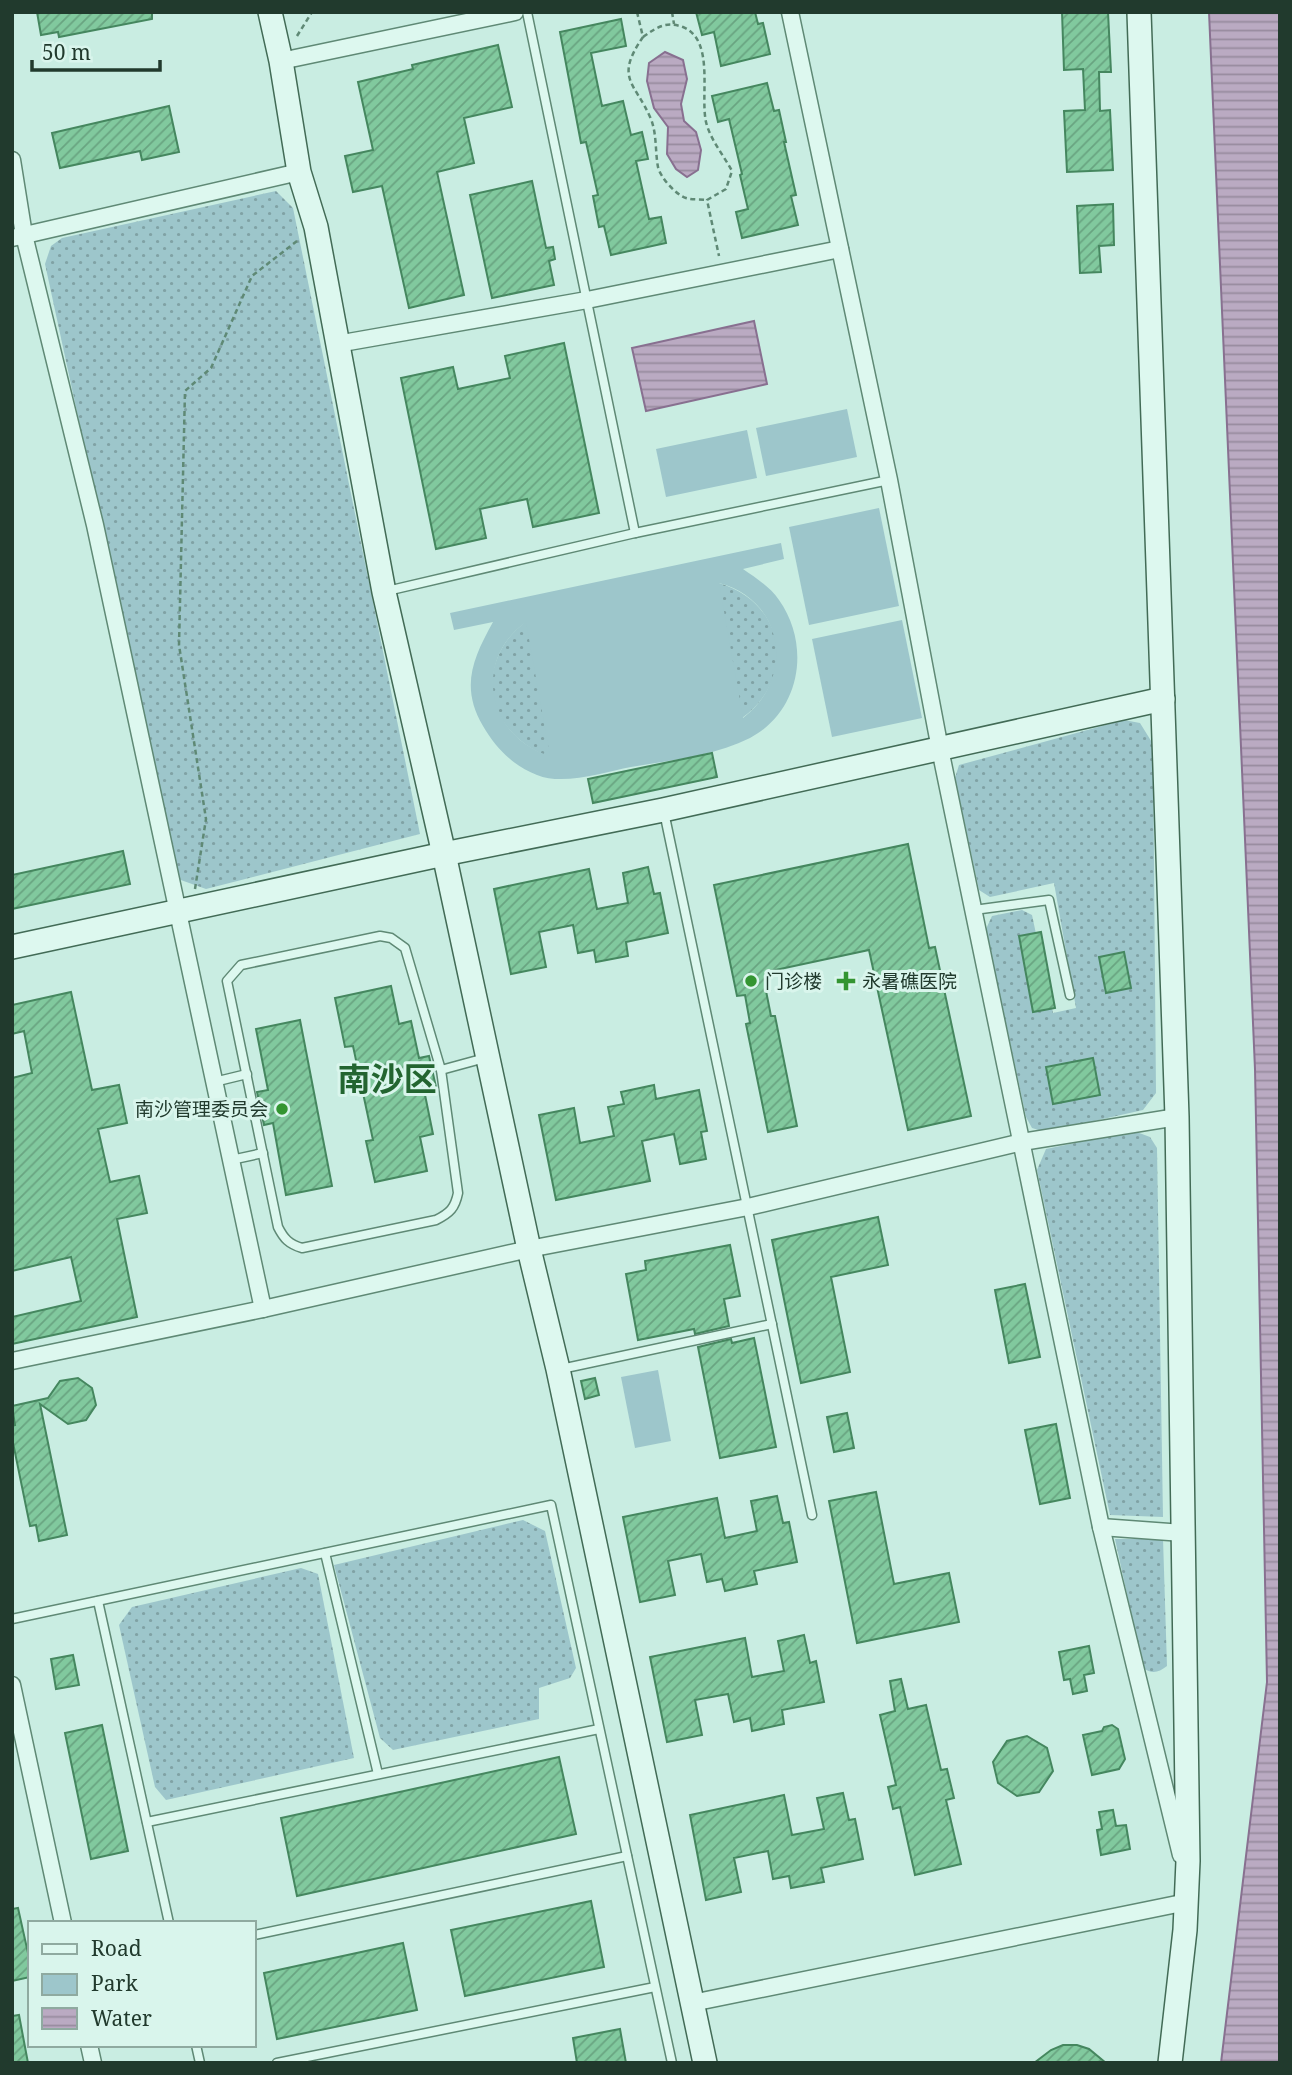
<svg xmlns="http://www.w3.org/2000/svg" width="1292" height="2075" font-family="'Noto Serif','Noto Sans SC',serif">
  <defs>
    <pattern id="grass-dots" width="8" height="8" patternUnits="userSpaceOnUse" patternTransform="scale(1.75)"><rect width="8" height="8" fill="#9dc6cb"/><path d="M2 2h.1M6 6h.1" fill="none" stroke="#80a2a5" stroke-width="1.8" stroke-linecap="round"/></pattern>
    <pattern id="water-rules" width="6" height="5" patternUnits="userSpaceOnUse" patternTransform="scale(1.75)"><rect width="6" height="5" fill="#baaac2"/><path d="M0 2.5h6" fill="none" stroke="#978b9e"/></pattern>
    <pattern id="building-hatch" width="6" height="6" patternUnits="userSpaceOnUse" patternTransform="scale(1.75)"><rect width="6" height="6" fill="#81c99e"/><path d="M-1 1l2-2M0 6l6-6M5 7l2-2" fill="none" stroke="#69a481"/></pattern>
  </defs>
  <rect width="100%" height="100%" fill="#c9ede2"/>
  <g fill="url(#grass-dots)">
    <polygon points="276,191 293,208 420,834 206,889 178,879 45,264 51,246 62,238"/>
    <path d="M719,583C785,603 798,677 742,718L550,757C505,741 477,696 501,650C507,638 516,630 526,621Z"/>
    <polygon points="1124,720 1140,723 1153,744 1156,1093 1143,1110 1045,1132 1032,1128 1026,1117 986,929 992,916 1022,910 1032,915 1053,1013 1076,1008 1054,883 990,897 979,890 955,778 959,765"/>
    <polygon points="1134,1131 1150,1137 1157,1148 1163,1517 1110,1515 1037,1170 1046,1149"/>
    <polygon points="523,1520 545,1531 576,1668 570,1678 539,1688 539,1719 393,1750 380,1738 334,1565"/>
    <path d="M1115,1539H1163L1167,1666C1158,1673 1152,1674 1143,1668Z"/>
    <polygon points="301,1568 318,1574 354,1758 166,1800 155,1787 119,1625 132,1607"/>
  </g>
  <g fill="#9dc6cb" fill-rule="evenodd">
    <polygon points="847,409 857,457 766,476 756,428"/>
    <polygon points="747,430 757,478 666,497 656,449"/>
    <polygon points="879,508 899,606 809,625 789,527"/>
    <path d="M781,543L784,559L743,569C756,578 770,587 779,600C811,645 801,711 750,738C714,756 671,760 631,767C604,772 564,786 537,775C513,766 496,748 483,726C460,687 473,658 493,622L454,630L450,613ZM719,583C784,600 796,678 743,718ZM526,622L550,756C487,736 472,661 526,622Z"/>
    <polygon points="902,620 922,718 832,737 812,639"/>
    <polygon points="658,1370 671,1441 635,1448 621,1377"/>
  </g>
  <g fill="url(#water-rules)" stroke="#887090" stroke-width="2">
    <polygon points="1209,12 1280,12 1280,2063 1221,2063 1267,1682 1255,1069"/>
    <polygon points="665,52 683,60 687,79 681,104 684,121 696,132 701,150 698,170 687,177 676,169 667,154 668,127 654,108 647,81 649,63"/>
    <polygon points="754,321 767,384 646,411 632,348"/>
  </g>
  <g fill="url(#building-hatch)" stroke="#45875f" stroke-width="2">
    <polygon points="37,12 152,12 152,19 59,37 58,32 41,35"/>
    <polygon points="696,12 755,12 758,24 763,23 770,54 721,66 714,32 702,35"/>
    <polygon points="1062,12 1108,12 1111,72 1099,72 1100,111 1110,110 1113,170 1067,172 1064,111 1085,110 1083,69 1064,70"/>
    <polygon points="621,19 626,46 591,53 602,106 623,101 631,135 642,132 648,159 636,161 649,219 661,217 666,243 611,255 604,226 599,227 593,196 598,195 586,142 581,143 560,32"/>
    <polygon points="498,45 512,107 464,118 474,163 437,172 464,295 409,308 382,186 353,192 345,156 373,150 358,82 413,69 412,65"/>
    <polygon points="767,83 774,111 779,110 786,142 784,142 796,195 791,196 798,225 742,238 736,212 748,209 740,175 742,174 729,119 718,122 712,96"/>
    <polygon points="169,106 179,152 142,160 140,151 60,168 52,133"/>
    <polygon points="532,181 546,248 553,247 555,259 549,261 554,285 492,298 470,195"/>
    <polygon points="1113,204 1114,245 1099,246 1101,272 1080,273 1077,206"/>
    <polygon points="564,343 599,513 533,527 527,499 480,509 486,538 436,549 401,378 453,367 458,389 510,378 505,356"/>
    <polygon points="712,753 717,777 593,803 588,779"/>
    <polygon points="908,844 929,948 935,947 971,1116 908,1130 869,950 766,972 770,990 766,991 771,1016 775,1016 797,1126 768,1132 746,1024 750,1023 745,995 737,996 714,885"/>
    <polygon points="123,851 130,884 12,909 12,875"/>
    <polygon points="648,867 654,894 660,893 668,933 626,942 628,956 596,962 594,950 578,953 573,925 539,932 546,967 511,974 494,889 589,869 597,909 628,903 623,873"/>
    <polygon points="1041,932 1055,1008 1033,1012 1019,936"/>
    <polygon points="1124,952 1131,988 1106,993 1099,957"/>
    <polygon points="391,986 399,1024 411,1021 419,1058 429,1056 436,1087 424,1090 433,1134 420,1137 427,1171 375,1182 366,1141 373,1140 353,1046 345,1047 335,998"/>
    <polygon points="71,992 92,1090 119,1085 127,1123 98,1129 110,1182 139,1176 147,1213 117,1219 137,1317 12,1344 12,1317 81,1301 71,1257 12,1271 12,1078 32,1073 24,1031 12,1034 12,1005"/>
    <polygon points="300,1020 332,1186 286,1195 273,1123 264,1125 257,1092 268,1090 256,1029"/>
    <polygon points="1093,1058 1100,1095 1053,1104 1046,1067"/>
    <polygon points="654,1085 656,1099 699,1090 707,1131 701,1132 706,1159 680,1164 674,1134 642,1141 650,1181 556,1200 539,1115 574,1108 580,1143 614,1136 608,1107 624,1104 621,1092"/>
    <polygon points="878,1217 888,1265 831,1277 850,1372 801,1383 772,1240"/>
    <polygon points="730,1245 740,1296 724,1299 729,1326 695,1334 694,1329 638,1340 626,1274 646,1270 645,1261"/>
    <polygon points="1025,1284 1040,1357 1009,1363 995,1290"/>
    <polygon points="754,1338 776,1447 720,1458 698,1347 731,1339 732,1343"/>
    <polygon points="78,1378 92,1388 96,1405 86,1420 68,1424 40,1404 67,1535 39,1541 36,1525 30,1526 12,1438 12,1426 15,1425 12,1406 48,1398 60,1381"/>
    <polygon points="595,1378 599,1395 585,1399 581,1381"/>
    <polygon points="847,1413 854,1448 834,1452 827,1417"/>
    <polygon points="1056,1424 1070,1498 1040,1504 1025,1430"/>
    <polygon points="876,1492 894,1584 949,1573 959,1622 857,1643 829,1501"/>
    <polygon points="777,1496 783,1523 789,1522 797,1562 754,1571 757,1584 725,1591 722,1579 707,1582 701,1554 668,1561 675,1595 640,1602 623,1517 717,1498 725,1538 757,1531 751,1501"/>
    <polygon points="804,1635 810,1663 816,1661 824,1702 782,1710 784,1724 752,1731 750,1718 734,1722 728,1694 695,1700 702,1735 667,1742 650,1657 745,1638 752,1677 784,1671 778,1641"/>
    <polygon points="1089,1646 1094,1673 1084,1675 1087,1691 1073,1694 1070,1679 1064,1680 1059,1652"/>
    <polygon points="73,1655 79,1685 56,1689 51,1659"/>
    <polygon points="901,1679 908,1709 926,1705 941,1770 947,1769 954,1798 946,1800 961,1864 915,1875 900,1807 893,1809 888,1787 896,1785 880,1715 895,1711 890,1681"/>
    <polygon points="102,1725 128,1851 91,1859 65,1733"/>
    <polygon points="1112,1725 1118,1729 1125,1759 1119,1769 1092,1775 1083,1735 1102,1731 1104,1727"/>
    <polygon points="1027,1736 1047,1748 1053,1771 1039,1792 1017,1796 998,1783 993,1762 1007,1741"/>
    <polygon points="559,1757 576,1834 297,1896 281,1818"/>
    <polygon points="843,1793 849,1820 855,1819 863,1859 821,1868 824,1882 791,1888 789,1876 773,1879 768,1851 734,1858 741,1892 706,1900 690,1815 784,1795 792,1835 824,1829 817,1798"/>
    <polygon points="1113,1810 1116,1826 1126,1825 1130,1849 1101,1855 1097,1830 1102,1829 1099,1812"/>
    <polygon points="591,1901 604,1967 465,1996 451,1930"/>
    <polygon points="18,1908 30,1962 30,1977 12,1981 12,1909"/>
    <polygon points="403,1943 417,2010 277,2039 264,1973"/>
    <polygon points="19,2015 28,2063 12,2063 12,2016"/>
    <polygon points="620,2029 626,2063 577,2063 573,2038"/>
    <polygon points="1063,2045 1077,2045 1089,2049 1106,2063 1034,2063 1051,2050"/>
  </g>
  <g fill="none" stroke-linecap="round" stroke-linejoin="round">
    <g stroke="#5f8975" stroke-width="11">
      <g id="lane">
        <polyline points="527,12 635,533"/>
        <polyline points="387,591 635,533 889,480"/>
        <polyline points="664,812 812,1515"/>
        <polyline points="974,910 1049,900 1070,995"/>
        <path d="M380,936L391,938L405,948L441,1070L458,1193C455,1208 450,1213 436,1220L302,1248C289,1244 284,1239 278,1227L227,981L241,965Z"/>
        <polyline points="441,1070 485,1058"/>
        <polyline points="214,1082 247,1074"/>
        <polyline points="231,1160 263,1153"/>
        <polyline points="561,1369 772,1324"/>
        <polyline points="325,1553 378,1774"/>
        <polyline points="98,1601 169,1923"/>
        <polyline points="12,1619 551,1505 672,2063"/>
        <polyline points="147,1822 599,1729"/>
        <polyline points="254,1935 627,1856"/>
        <polyline points="196,2045 200,2063"/>
        <polyline points="277,2063 655,1987"/>
      </g>
    </g>
    <g stroke="#5f8975" stroke-width="19">
      <g id="street">
        <polyline points="790,12 889,480 940,749 1101,1527 1181,1855"/>
        <polyline points="281,61 515,12"/>
        <polyline points="12,160 24,235 95,525 263,1309"/>
        <polyline points="12,238 299,172"/>
        <polyline points="337,344 587,300 840,249"/>
        <polyline points="12,1361 263,1309 529,1249 748,1207 1022,1142 1177,1117"/>
        <polyline points="1101,1527 1183,1533"/>
        <polyline points="12,1685 63,1923"/>
        <polyline points="692,2003 1187,1902"/>
        <polyline points="89,2045 93,2063"/>
      </g>
    </g>
    <g stroke="#426b56" stroke-width="26">
      <g id="secondary">
        <polyline points="270,12 281,61 299,172 316,227 384,592 444,854 529,1249 558,1369 705,2063"/>
        <polyline points="1139,12 1177,1117 1188,1861 1185,1930 1170,2063"/>
        <polyline points="12,947 444,854 663,810 1163,699"/>
      </g>
    </g>
    <g stroke="#5f8975" stroke-width="2.5" stroke-dasharray="5 3.5" stroke-linecap="butt">
      <path d="M637,12L643,37C614,79 635,82 651,119C657,135 655,151 658,167C660,177 676,195 686,198C692,200 701,199 707,200"/>
      <polyline points="672,12 674,24"/>
      <polyline points="297,36 312,12"/>
      <path d="M643,37C657,27 666,21 683,27C715,40 700,95 706,122C710,139 724,156 732,171L726,189L707,200L719,256"/>
      <polyline points="195,889 206,819 179,645 185,391 211,368 252,276 297,241"/>
    </g>
    <use href="#lane" stroke="#ddf8ef" stroke-width="8"/>
    <use href="#street" stroke="#ddf8ef" stroke-width="16"/>
    <use href="#secondary" stroke="#ddf8ef" stroke-width="23"/>
  </g>
  <g fill="#339531" stroke="#d9f5ec" stroke-width="2.5">
    <circle cx="751" cy="981" r="7"/>
    <path d="M842.5 970.5h7v7h7v7h-7v7h-7v-7h-7v-7h7z"/>
    <circle cx="282" cy="1109" r="7"/>
  </g>
  <g text-anchor="middle" stroke-width="6" stroke-linejoin="round" paint-order="stroke">
    <g font-size="19" fill="#213a2d" stroke="#d9f5ec" text-anchor="start">
      <text x="765" y="988">门诊楼</text>
      <text x="862" y="988">永暑礁医院</text>
      <text x="268" y="1116" text-anchor="end">南沙管理委员会</text>
    </g>
    <g font-size="33" font-weight="bold" fill="#236530" stroke="#d9f5ec">
      <text x="387" y="1091">南沙区</text>
    </g>
  </g>
  <rect width="1292" height="2075" fill="none" stroke="#213a2d" stroke-width="28"/>
  <rect x="28" y="1921" width="228" height="126" fill="#d9f5ec" stroke="#8faaa0" stroke-width="2"/>
  <rect x="42" y="1944" width="35" height="10" fill="#ddf8ef" stroke="#8faaa0" stroke-width="2"/>
  <text x="91" y="1956" font-size="21" fill="#213a2d">Road</text>
  <rect x="42" y="1974" width="35" height="21" fill="#9dc6cb" stroke="#8faaa0" stroke-width="2"/>
  <text x="91" y="1991" font-size="21" fill="#213a2d">Park</text>
  <rect x="42" y="2008" width="35" height="21" fill="url(#water-rules)" stroke="#8faaa0" stroke-width="2"/>
  <text x="91" y="2026" font-size="21" fill="#213a2d">Water</text>
  <path d="M32 60v10h128v-10" fill="none" stroke="#213a2d" stroke-width="3.5"/>
  <text x="42" y="60" font-size="21" fill="#213a2d" stroke="#d9f5ec" stroke-width="5" paint-order="stroke">50 m</text>
</svg>
